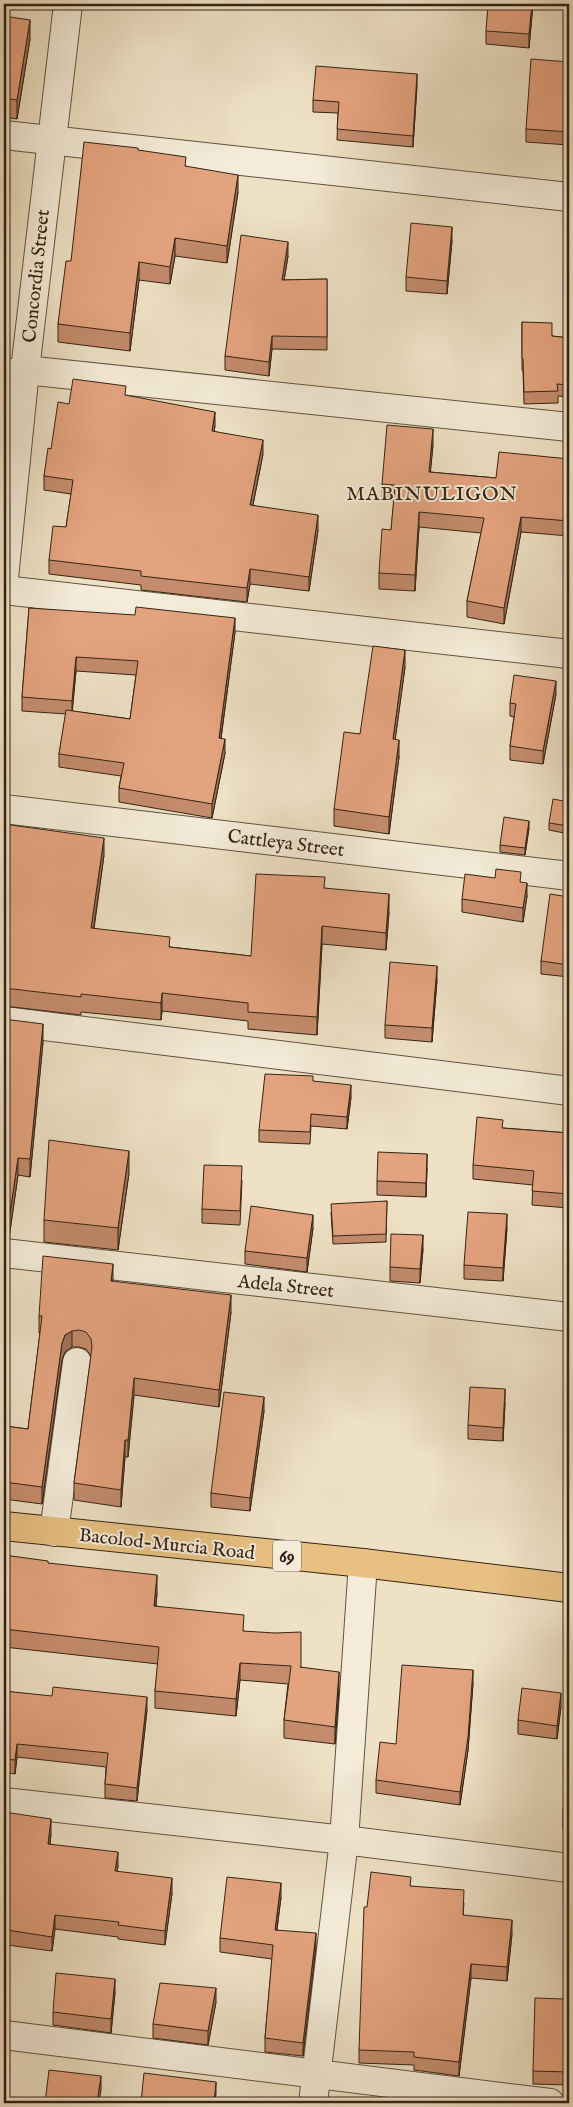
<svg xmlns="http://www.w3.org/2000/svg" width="573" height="2107" font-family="'IM FELL English',serif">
  <rect width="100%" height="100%" fill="#eee1c5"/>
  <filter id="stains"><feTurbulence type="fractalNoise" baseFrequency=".004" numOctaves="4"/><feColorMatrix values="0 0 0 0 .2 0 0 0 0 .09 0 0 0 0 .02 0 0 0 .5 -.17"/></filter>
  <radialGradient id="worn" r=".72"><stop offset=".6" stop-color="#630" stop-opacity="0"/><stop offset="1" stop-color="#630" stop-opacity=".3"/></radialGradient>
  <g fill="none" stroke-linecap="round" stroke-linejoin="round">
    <g stroke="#625240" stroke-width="20">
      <polyline id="service" points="4,367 25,370"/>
    </g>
    <g stroke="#625240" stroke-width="30">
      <g id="minor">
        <polyline points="4,135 569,197"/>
        <polyline points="25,370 569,427"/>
        <polyline points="4,578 25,370 68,4"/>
        <polyline points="4,590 569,654"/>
        <polyline points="4,809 569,876"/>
        <polyline points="4,1021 569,1091"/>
        <polyline points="4,1253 569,1317"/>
        <polyline points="54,1532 77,1362"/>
        <polyline points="4,1802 344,1840 569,1868"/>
        <polyline points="4,2035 550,2103"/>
        <polyline points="313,2103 344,1840 363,1563"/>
      </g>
    </g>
    <g stroke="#342314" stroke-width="30">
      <polyline id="primary" points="4,1526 363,1563 569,1588"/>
    </g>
    <use href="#service" stroke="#f4ecd9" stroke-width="18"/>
    <use href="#minor" stroke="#f4ecd9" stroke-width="28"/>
    <use href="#primary" stroke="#e7c082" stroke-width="28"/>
  </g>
  <g fill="#c48c6d" stroke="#342314" fill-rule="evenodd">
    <polygon points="533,4 529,48 486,44 486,31"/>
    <polygon points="4,16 30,39 17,119 4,117"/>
    <polygon points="569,62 569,145 526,142 526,129"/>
    <polygon points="417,85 413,147 337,140 338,113 313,112 313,100"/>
    <polygon points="138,150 186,166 238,192 227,263 175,256 170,284 139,280 130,351 58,342 58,324 71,261"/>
    <polygon points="452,241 447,294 406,291 406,277"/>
    <polygon points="288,256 284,280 327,279 327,350 272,349 269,376 225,370 225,356"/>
    <polygon points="522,322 552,336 569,338 569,397 558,396 558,403 524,404 523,371 522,370"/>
    <polygon points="126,396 215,426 214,431 263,454 253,505 318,530 309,591 250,584 247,602 141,590 141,585 49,574 49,560 66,527 71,494 44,490 44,476 51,449"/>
    <polygon points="433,445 430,472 496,478 569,459 569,536 521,532 504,624 467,617 467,601 481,533 419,527 415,591 379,589 379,573 391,530 394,500 382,499 382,484"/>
    <path d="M29,608L235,632L221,739L225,753L212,818L119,802V788L121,776L59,767V754L66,714L22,711V697ZM76,671L136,675L130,719L72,711Z"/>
    <polygon points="405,667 395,739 399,757 389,834 334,826 334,809 360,734"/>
    <polygon points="556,694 543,764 510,760 510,746 514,717 510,716 510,703"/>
    <polygon points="569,802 569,834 549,830 549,823"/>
    <polygon points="4,824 104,855 94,929 170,947 251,956 325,888 389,912 386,950 322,944 317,1035 248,1029 248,1021 162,1011 161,1020 81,1012 81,1015 4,1006"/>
    <polygon points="529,828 525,855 500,852 500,845"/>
    <polygon points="521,882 527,896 523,922 462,912 462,899"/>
    <polygon points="569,897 569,977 541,974 541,961"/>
    <polygon points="437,980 432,1042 385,1038 385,1025"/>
    <polygon points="4,1019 43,1042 30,1177 18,1175 9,1238 4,1238"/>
    <polygon points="313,1081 351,1097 347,1129 311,1126 310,1144 259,1142 259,1130"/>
    <polygon points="503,1128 569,1133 569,1208 532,1205 533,1185 473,1179 473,1165"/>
    <polygon points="427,1168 426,1197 377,1195 377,1181"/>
    <polygon points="129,1173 118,1250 44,1242 44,1220"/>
    <polygon points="242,1180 240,1225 202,1223 202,1209"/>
    <polygon points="387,1201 386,1242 333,1244 331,1212"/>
    <polygon points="313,1228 307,1272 245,1264 245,1251"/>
    <polygon points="507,1228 503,1281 464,1279 464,1265"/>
    <polygon points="423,1249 420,1283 390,1281 390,1267"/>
    <polygon points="113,1281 231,1312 219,1407 134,1395 128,1457 125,1457 121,1507 74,1500 74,1483 91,1356 86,1349 79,1347 72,1347 65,1352 62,1360 42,1504 4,1499 4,1426 28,1429 40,1333 39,1333 39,1316"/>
    <polygon points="505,1403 503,1441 468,1439 468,1425"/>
    <polygon points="264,1411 250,1511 211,1507 211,1493"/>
    <polygon points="4,1555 48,1563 157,1593 156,1606 244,1631 301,1667 339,1690 335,1744 284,1738 284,1720 288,1684 240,1680 236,1716 155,1708 155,1691 158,1664 4,1647"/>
    <polygon points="473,1683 468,1750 460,1805 376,1793 376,1780 396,1744"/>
    <polygon points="4,1691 147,1710 137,1801 105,1798 105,1784 106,1767 17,1757 15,1774 4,1772"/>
    <polygon points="561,1706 557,1739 518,1734 518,1720"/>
    <polygon points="569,1751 569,1830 563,1829 563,1813"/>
    <polygon points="4,1812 51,1834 50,1844 118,1866 117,1871 172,1893 165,1945 118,1939 118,1937 55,1929 52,1951 7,1945"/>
    <polygon points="411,1886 464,1903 463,1915 512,1934 507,1981 471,1978 459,2076 414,2070 414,2065 359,2063 359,2050"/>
    <polygon points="281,1897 277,1930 316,1946 303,2056 265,2052 265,2038 272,1959 220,1952 220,1938"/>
    <polygon points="569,1974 569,2085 533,2084 533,2071 564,1999"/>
    <polygon points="115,1992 111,2033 53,2025 53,2012"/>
    <polygon points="216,2002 208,2045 153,2038 153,2024"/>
  </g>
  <g fill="#a07259" stroke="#342314">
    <polygon points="532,4 533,4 529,48 529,34"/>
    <polygon points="30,20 30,39 17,119 17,100"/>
    <polygon points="417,74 417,85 413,147 413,136"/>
    <polygon points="238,175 238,192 227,263 227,246"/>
    <polygon points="452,227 452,241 447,294 447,281"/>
    <polygon points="175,238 175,256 170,284 170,267"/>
    <polygon points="288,242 288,256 282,293 282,280"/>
    <polygon points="139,262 139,280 130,351 130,333"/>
    <polygon points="272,336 272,349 269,376 269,362"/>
    <polygon points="215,412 215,426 212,445 212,431"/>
    <polygon points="433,429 433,445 429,488 429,472"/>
    <polygon points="263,440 263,454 250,519 250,505"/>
    <polygon points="419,512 419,527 415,591 415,575"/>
    <polygon points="318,515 318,530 309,591 309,577"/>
    <polygon points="521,517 521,532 504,624 504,608"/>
    <polygon points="250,569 250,584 247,602 247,588"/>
    <polygon points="235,618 235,632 219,752 219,738"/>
    <polygon points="405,650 405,667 393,756 393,739"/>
    <polygon points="76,657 76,671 72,715 72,701"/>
    <polygon points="556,681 556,694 543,764 543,751"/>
    <polygon points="225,739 225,753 212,818 212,804"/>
    <polygon points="399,740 399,757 389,834 389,817"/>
    <polygon points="529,821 529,828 525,855 525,848"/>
    <polygon points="104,838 104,855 91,946 91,928"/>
    <polygon points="527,883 527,896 523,922 523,908"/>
    <polygon points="389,894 389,912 386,950 386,933"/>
    <polygon points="322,926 322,944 317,1035 317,1017"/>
    <polygon points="437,966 437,980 432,1042 432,1028"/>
    <polygon points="162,993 162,1011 161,1020 161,1003"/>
    <polygon points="43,1024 43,1042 30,1177 30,1159"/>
    <polygon points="351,1085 351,1097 347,1129 347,1117"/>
    <polygon points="129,1151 129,1173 118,1250 118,1228"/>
    <polygon points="427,1154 427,1168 426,1197 426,1183"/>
    <polygon points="18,1158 18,1175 9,1238 9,1220"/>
    <polygon points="507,1214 507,1228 503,1281 503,1268"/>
    <polygon points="313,1215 313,1228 307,1272 307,1258"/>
    <polygon points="423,1235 423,1249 420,1283 420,1269"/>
    <polygon points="113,1264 113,1281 111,1281"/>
    <polygon points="231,1295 231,1312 219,1407 219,1390"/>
    <polygon points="72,1331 72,1347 65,1352 62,1360 42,1504 42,1487 62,1343 65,1335"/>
    <polygon points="134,1378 134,1395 128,1457 128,1440"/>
    <polygon points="505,1389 505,1403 503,1441 503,1428"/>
    <polygon points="264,1397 264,1411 250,1511 250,1498"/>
    <polygon points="125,1440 125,1457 121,1507 121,1490"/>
    <polygon points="157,1575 157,1593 154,1623 154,1606"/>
    <polygon points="240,1663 240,1680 236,1716 236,1699"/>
    <polygon points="473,1670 473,1683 468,1750 460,1805 460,1792"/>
    <polygon points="339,1672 339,1690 335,1744 335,1727"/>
    <polygon points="561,1693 561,1706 557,1739 557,1726"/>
    <polygon points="147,1697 147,1710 137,1801 137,1788"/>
    <polygon points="17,1744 17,1757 15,1774 15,1760"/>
    <polygon points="51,1819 51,1834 48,1858 48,1844"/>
    <polygon points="118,1852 118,1866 115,1885 115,1871"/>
    <polygon points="172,1878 172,1893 165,1945 165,1931"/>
    <polygon points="281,1883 281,1897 275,1943 275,1930"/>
    <polygon points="55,1915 55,1929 52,1951 52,1937"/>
    <polygon points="512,1920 512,1934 507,1981 507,1967"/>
    <polygon points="7,1930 7,1945 4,1961 4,1946"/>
    <polygon points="316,1933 316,1946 303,2056 303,2043"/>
    <polygon points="471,1964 471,1978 459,2076 459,2062"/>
    <polygon points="115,1979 115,1992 111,2033 111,2019"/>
    <polygon points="216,1988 216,2002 208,2045 208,2031"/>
    <polygon points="101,2076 101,2090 99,2103 97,2103"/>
    <polygon points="216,2082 216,2094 215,2103 214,2103"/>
  </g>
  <g fill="#e4a37f" stroke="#342314">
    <polygon points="488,4 532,4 529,34 486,31"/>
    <polygon points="4,16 30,20 17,100 4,98"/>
    <polygon points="531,59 569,62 569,132 526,129"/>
    <polygon points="316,66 417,74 413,136 337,129 339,102 313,100"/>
    <polygon points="84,142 138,148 138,150 186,157 185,166 238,175 227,246 175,238 170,267 139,262 130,333 58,324 66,261 71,261"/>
    <polygon points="411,223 452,227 447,281 406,277"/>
    <polygon points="241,235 288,242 282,280 327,279 327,337 272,336 269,362 225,356"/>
    <polygon points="522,322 552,323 552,336 569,338 569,385 557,384 558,391 524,392 523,359 522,358"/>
    <polygon points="73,379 126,386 125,395 215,412 212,431 263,440 250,505 318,515 309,577 250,569 247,588 141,576 141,571 49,560 53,526 66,527 73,480 44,476 48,448 51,449 58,402 69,404"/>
    <polygon points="387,425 433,429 429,472 496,478 499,452 569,459 569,521 521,517 504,608 467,601 484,518 419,512 415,575 379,573 382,529 391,530 395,485 382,484"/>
    <polygon points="136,607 235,618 219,738 225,739 212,804 119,788 124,763 59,754 66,710 130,719 138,661 76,657 72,701 22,697 29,608 135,615"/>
    <polygon points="373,646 405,650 393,739 399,740 389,817 334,809 344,732 360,734"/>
    <polygon points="514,675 556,681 543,751 510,746 516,704 510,703"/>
    <polygon points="553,799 569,802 569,826 549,823"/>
    <polygon points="504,817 529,821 525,848 500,845"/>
    <polygon points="4,824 104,838 91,928 170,937 169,947 251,956 256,874 325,877 324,888 389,894 386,933 322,926 317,1017 248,1012 248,1003 162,993 161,1003 81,994 81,997 4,988"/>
    <polygon points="496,869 521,872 520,882 527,883 523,908 462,899 465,874 495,878"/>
    <polygon points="550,894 569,897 569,965 541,961"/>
    <polygon points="390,962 437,966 432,1028 385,1025"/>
    <polygon points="4,1019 43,1024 30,1159 18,1158 9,1220 4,1221"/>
    <polygon points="265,1074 313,1076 313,1081 351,1085 347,1117 311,1114 310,1132 259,1130"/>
    <polygon points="477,1117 503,1120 502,1128 569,1133 569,1194 532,1191 534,1171 473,1165"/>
    <polygon points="49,1140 129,1151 118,1228 44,1220"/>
    <polygon points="378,1152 427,1154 426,1183 377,1181"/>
    <polygon points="204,1165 242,1166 240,1211 202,1209"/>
    <polygon points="387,1201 386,1234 333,1236 331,1204"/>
    <polygon points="251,1206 313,1215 307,1258 245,1251"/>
    <polygon points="468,1212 507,1214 503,1268 464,1265"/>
    <polygon points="391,1234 423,1235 420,1269 390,1267"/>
    <polygon points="43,1256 113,1264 111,1281 231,1295 219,1390 134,1378 128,1440 125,1440 121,1490 74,1483 92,1347 91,1339 86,1332 79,1330 72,1331 65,1335 62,1343 42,1487 4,1482 4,1426 28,1429 42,1316 39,1316"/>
    <polygon points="470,1387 505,1389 503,1428 468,1425"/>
    <polygon points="224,1392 264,1397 250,1498 211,1493"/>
    <polygon points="4,1555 48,1561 48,1563 157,1575 154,1606 244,1615 243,1631 275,1633 301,1632 301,1667 300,1667 339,1672 335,1727 284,1720 291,1666 240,1663 236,1699 155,1691 159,1647 4,1629"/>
    <polygon points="402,1665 473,1670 468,1737 460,1792 376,1780 380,1742 396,1744"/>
    <polygon points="53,1687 147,1697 137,1788 105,1784 108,1753 17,1744 15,1760 4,1759 4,1691 52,1696"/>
    <polygon points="522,1688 561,1693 557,1726 518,1720"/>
    <polygon points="568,1751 569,1751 569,1814 563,1813"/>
    <polygon points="4,1812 51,1819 48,1844 118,1852 115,1871 172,1878 165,1931 118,1925 119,1922 55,1915 52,1937 7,1930 4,1946"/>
    <polygon points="371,1872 411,1877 410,1886 464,1890 463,1915 512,1920 507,1967 471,1964 459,2062 414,2057 414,2052 359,2050 364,1907 367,1907"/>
    <polygon points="227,1877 281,1883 275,1930 316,1933 303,2043 265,2038 273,1945 220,1938"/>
    <polygon points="56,1973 115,1979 111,2019 53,2012"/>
    <polygon points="569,1974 569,2072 533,2071 535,1998 564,1999"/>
    <polygon points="160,1983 216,1988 208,2031 153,2024"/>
    <polygon points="49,2070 101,2076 97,2103 45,2103"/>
    <polygon points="144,2073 216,2082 214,2103 153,2103 141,2102"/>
  </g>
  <g text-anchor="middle" stroke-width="4" stroke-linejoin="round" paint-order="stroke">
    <rect fill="#f4ecd9" stroke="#6e5f4f" stroke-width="1" x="273" y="1540.5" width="28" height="31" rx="4"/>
    <g font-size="18" font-weight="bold" fill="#342314">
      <text x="287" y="1562">69</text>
    </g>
    <g font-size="19" fill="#342314" stroke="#f4ecd9">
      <text transform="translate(35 276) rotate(-84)" y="7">Concordia Street</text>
      <text transform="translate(286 842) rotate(7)" y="7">Cattleya Street</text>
      <text transform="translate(286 1285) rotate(6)" y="7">Adela Street</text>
      <text transform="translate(167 1543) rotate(6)" y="7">Bacolod-Murcia Road</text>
    </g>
    <g font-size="20" letter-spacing="1" fill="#342314" stroke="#f4ecd9">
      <text x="432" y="500">MABINULIGON</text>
    </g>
  </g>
  <rect width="573" height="2107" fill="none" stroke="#eee1c5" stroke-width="20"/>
  <rect x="5" y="5" width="563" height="2097" fill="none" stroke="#342314" stroke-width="2.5"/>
  <rect x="10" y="10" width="553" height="2087" fill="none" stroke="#342314"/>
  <rect width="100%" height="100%" filter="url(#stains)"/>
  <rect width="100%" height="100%" fill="url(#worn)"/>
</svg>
